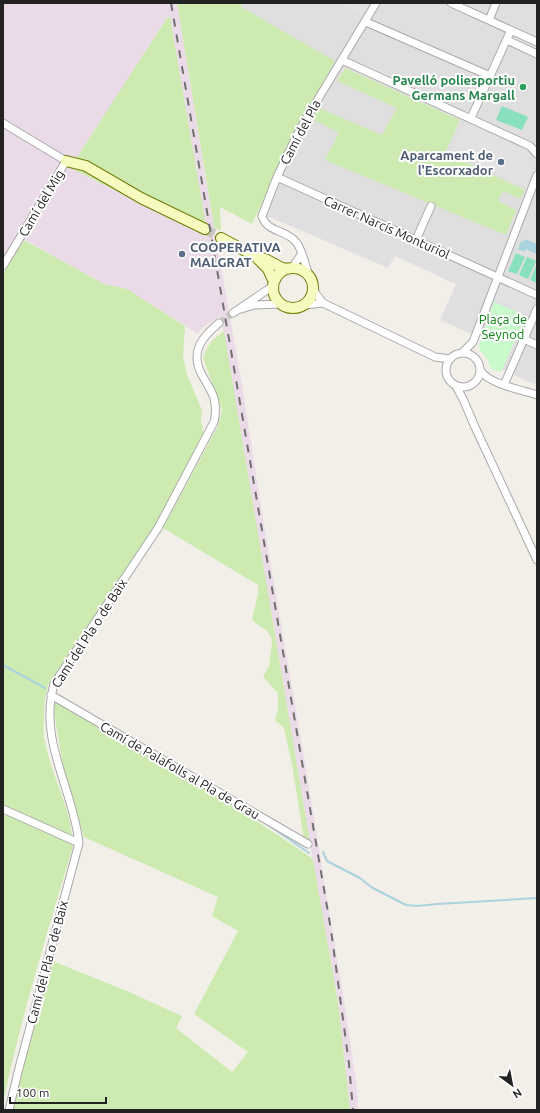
<svg xmlns="http://www.w3.org/2000/svg" width="540" height="1113" viewBox="0 0 540 1113" font-family="Ubuntu,sans-serif">
<style>
.residential{fill:#e0dfdf;fill-rule:evenodd}
.industrial{fill:#ebdbe8;fill-rule:evenodd}
.grass{fill:#cdebb0}
.park{fill:#c8facc}
.pitch{fill:#88e0be}
.parking{fill:#e2e2e2}
.water{fill:#aad3df}
.lines{fill:none;stroke-linecap:round;stroke-linejoin:round}
.stream{stroke:#aad3df;stroke-width:2}
.street-tunnel{stroke:#c8c6c1;stroke-width:7;stroke-dasharray:7 3.5;stroke-linecap:butt}
.secondary-tunnel{stroke:#c8c6c1;stroke-width:10;stroke-dasharray:10 5;stroke-linecap:butt}
.street-casing{stroke:#a9a9a9;stroke-width:9}
.secondary-casing{stroke:#707d05;stroke-width:12}
.street{stroke:#fff;stroke-width:7}
.secondary{stroke:#f7fabf;stroke-width:10}
.rail{stroke:#707070;stroke-width:2;stroke-dasharray:8 8;stroke-linecap:butt}
.leisure-dot{fill:#2e9e5b;stroke:#fff;stroke-width:1.5}
.service-dot{fill:#5c6f8a;stroke:#fff;stroke-width:1.5}
.labels{text-anchor:middle;stroke-width:4;stroke-linejoin:round;paint-order:stroke}
.leisure-label{font-size:13px;font-weight:bold;fill:#27864d;stroke:#fff;text-anchor:end}
.street-label{font-size:13px;fill:#222;stroke:#fff}
.service-label{font-size:13px;font-weight:bold;fill:#4e5e75;stroke:#fff;text-anchor:end}
.park-label{font-size:13px;fill:#0c8416;stroke:#fff}
</style>
<rect width="100%" height="100%" fill="#f2efe9"/>
<!-- residential -->
<path class="residential" d="M 243,3 L 537,3 L 537,385 L 527,381 L 497,367 L 485,340 L 440,320 L 456,284 L 395,256 L 388,268 L 258,212 L 293,137 L 241,7 ZM 345,68 L 460,120 L 445,153 L 525,190 L 503,190 L 498,201 L 516,210 L 326,160 L 339,133 L 382,135 L 397,108 L 337,81 Z"/>
<!-- industrial -->
<path class="industrial" d="M 3,3 L 177,3 L 205,175 L 244,397 L 261,507 L 301,740 L 344,1000 L 357,1088 L 358,1110 L 350,1110 L 338,1002 L 317,885 L 221,316 L 203,327 L 198,334 L 127,289 L 104,284 L 25,240 L 3,274 ZM 170,17 L 197,178 L 208,237 L 71,167 L 167,18 Z"/>
<!-- grass -->
<path class="grass" d="M 177,3 L 243,3 L 241,7 L 335,61 L 293,137 L 252,224 L 220,207 L 221,231 L 214,227 Z
M 170,17 L 208,237 L 70,168 L 167,18 Z
M 345,68 L 460,120 L 445,153 L 525,190 L 520,199 L 503,191 L 498,201 L 516,210 L 506,235 L 325,160 L 339,133 L 312,119 L 319,108 L 382,135 L 397,108 L 337,81 Z
M 24,240 L 104,284 L 127,289 L 185,326 L 183,356 L 187,375 L 202,410 L 201,419 L 204,436 L 156,526 L 111,594 L 49,683 C 45,695 44,703 44,716 C 44,723 43,730 44,737 C 50,774 72,808 73,846 C 48,931 21,1016 3,1103 L 3,274 Z
M 224,331 L 310,842 L 304,840 L 292,764 L 284,728 L 275,720 L 278,709 L 278,693 L 263,677 L 269,666 L 272,642 L 271,637 L 267,631 L 254,622 L 252,619 L 258,594 L 258,585 L 163,528 L 218,426 L 222,410 L 203,358 C 208,344 212,340 224,331 Z
M 55,701 C 142,751 230,801 313,859 L 338,1002 L 350,1110 L 13,1110 L 50,960 L 129,992 L 182,1016 L 176,1028 L 232,1072 L 248,1052 L 194,1014 L 238,931 L 212,916 L 218,897 L 84,837 L 64,772 L 54,712 Z"/>
<!-- park -->
<path class="park" d="M 494,302 L 526,316 L 501,372 L 491,369 L 488,360 L 480,350 L 479,345 Z"/>
<!-- pitch -->
<path class="pitch" d="M 502,106 L 528,117 L 522,130 L 496,120 Z
M 516,253 L 525,257 L 517,274 L 508,271 Z
M 527,257 L 536,261 L 528,279 L 519,275 Z
M 537,264 L 537,283 L 530,280 Z"/>
<!-- parking -->
<path class="parking" d="M 340,3 L 371,3 L 363,17 Z
M 465,121 L 527,152 L 531,172 L 526,187 L 450,152 Z
M 500,283 L 534,299 L 527,313 L 495,299 Z"/>
<!-- water -->
<path class="water" d="M 525,239 L 537,244 L 537,254 L 526,249 L 524,252 L 518,249 L 521,241 L 524,242 Z"/>
<g class="lines">
<!-- stream -->
<path class="stream" d="M 3,665 L 45,688
M 267,824 L 309,853
M 323,852 L 327,861 L 360,878 L 371,887 L 406,905 L 417,906 L 438,904 L 537,898"/>
<!-- street-tunnel -->
<path class="street-tunnel" d="M 219,323 L 233,313"/>
<!-- secondary-tunnel -->
<path class="secondary-tunnel" d="M 205,229 L 221,238"/>
<defs>
<path id="street" d="M 451,3 L 537,42
M 489,20 L 496,3
M 366,22 L 490,76
M 507,40 L 537,54
M 342,60 L 530,146 L 536,153
M 471,118 L 511,30
M 3,123 L 66,161 L 3,266
M 277,177 L 537,295
M 416,240 L 431,206
M 292,268 L 301,255
M 310,277 C 305,267 303,250 296,242 C 287,230 266,232 262,216 L 277,177 L 300,129 L 376,3
M 313,285 L 316,294 L 323,303 L 435,357 L 450,359
M 304,305 L 323,303
M 241,309 L 254,305 L 281,304
M 233,313 L 270,288 L 274,282
M 524,339 L 537,345
M446 370a17 17 0 1 1 34 0a17 17 0 1 1-34 0Z
M 462,353 L 473,342 L 537,175
M 481,371 C 489,384 522,390 537,395
M 504,385 L 537,309
M 456,386 L 463,399 L 475,427 L 537,560
M 51,695 L 308,844
M 3,809 L 79,843
M 9,1110 L 18,1072 L 79,843 C 73,788 38,741 54,684 L 158,528 L 214,422 C 216,414 216,406 214,398 C 211,389 205,381 201,373 C 190,351 203,336 219,323"/>
<path id="secondary" d="M 66,161 L 86,166 L 141,198 L 205,229
M 221,238 L 257,257 L 265,259 L 282,268 L 287,269
M 258,259 L 268,269 L 272,278 L 275,280
M273 288a20 20 0 1 1 40 0a20 20 0 1 1-40 0Z"/>
</defs>
<!-- street casing -->
<use href="#street" class="street-casing"/>
<!-- secondary casing -->
<use href="#secondary" class="secondary-casing"/>
<!-- street -->
<use href="#street" class="street"/>
<!-- secondary -->
<use href="#secondary" class="secondary"/>
<!-- rail -->
<path class="rail" d="M 171,3 L 331,930 L 349,1064 L 353,1110"/>
</g>
<!-- markers -->
<circle class="leisure-dot" cx="523" cy="87" r="4"/>
<g class="service-dot">
<circle cx="501" cy="162" r="4"/>
<circle cx="182" cy="254" r="4"/>
</g>
<g class="labels">
<!-- leisure labels -->
<g class="leisure-label">
<text x="515" y="85">Pavelló poliesportiu<tspan x="515" dy="15">Germans Margall</tspan></text>
</g>
<!-- street labels -->
<g class="street-label">
<text transform="translate(300 132) rotate(-62)" y="5">Camí del Pla</text>
<text transform="translate(41 203) rotate(-59)" y="5">Camí del Mig</text>
<text transform="translate(387 227) rotate(24)" y="5">Carrer Narcís Monturiol</text>
<text transform="translate(89 633) rotate(-57)" y="5">Camí del Pla o de Baix</text>
<text transform="translate(180 770) rotate(30)" y="5">Camí de Palafolls al Pla de Grau</text>
<text transform="translate(47 962) rotate(-75)" y="5">Camí del Pla o de Baix</text>
</g>
<!-- service labels -->
<g class="service-label">
<text x="493" y="160">Aparcament de<tspan x="493" dy="15">l'Escorxador</tspan></text>
<text x="190" y="252" text-anchor="start">COOPERATIVA<tspan x="190" dy="15">MALGRAT</tspan></text>
</g>
<!-- park labels -->
<g class="park-label">
<text x="503" y="324">Plaça de<tspan x="503" dy="15">Seynod</tspan></text>
</g>
</g>
<!-- border -->
<rect width="540" height="1113" fill="none" stroke="#222222" stroke-width="8"/>
<!-- north arrow -->
<g transform="translate(512 1085) rotate(148)" stroke="#ffffff" stroke-width="3" paint-order="stroke">
<path d="M0-3L7 15L0 10L-7 15Z" fill="#222222"/>
<text y="-6" font-size="11" font-weight="bold" text-anchor="middle" fill="#222222">N</text>
</g>
<!-- scale -->
<path d="M10 1097v6h96v-6" fill="none" stroke="#222222" stroke-width="2"/>
<text x="16" y="1097" font-size="12" fill="#222222" stroke="#ffffff" stroke-width="3" paint-order="stroke">100 m</text>
</svg>
